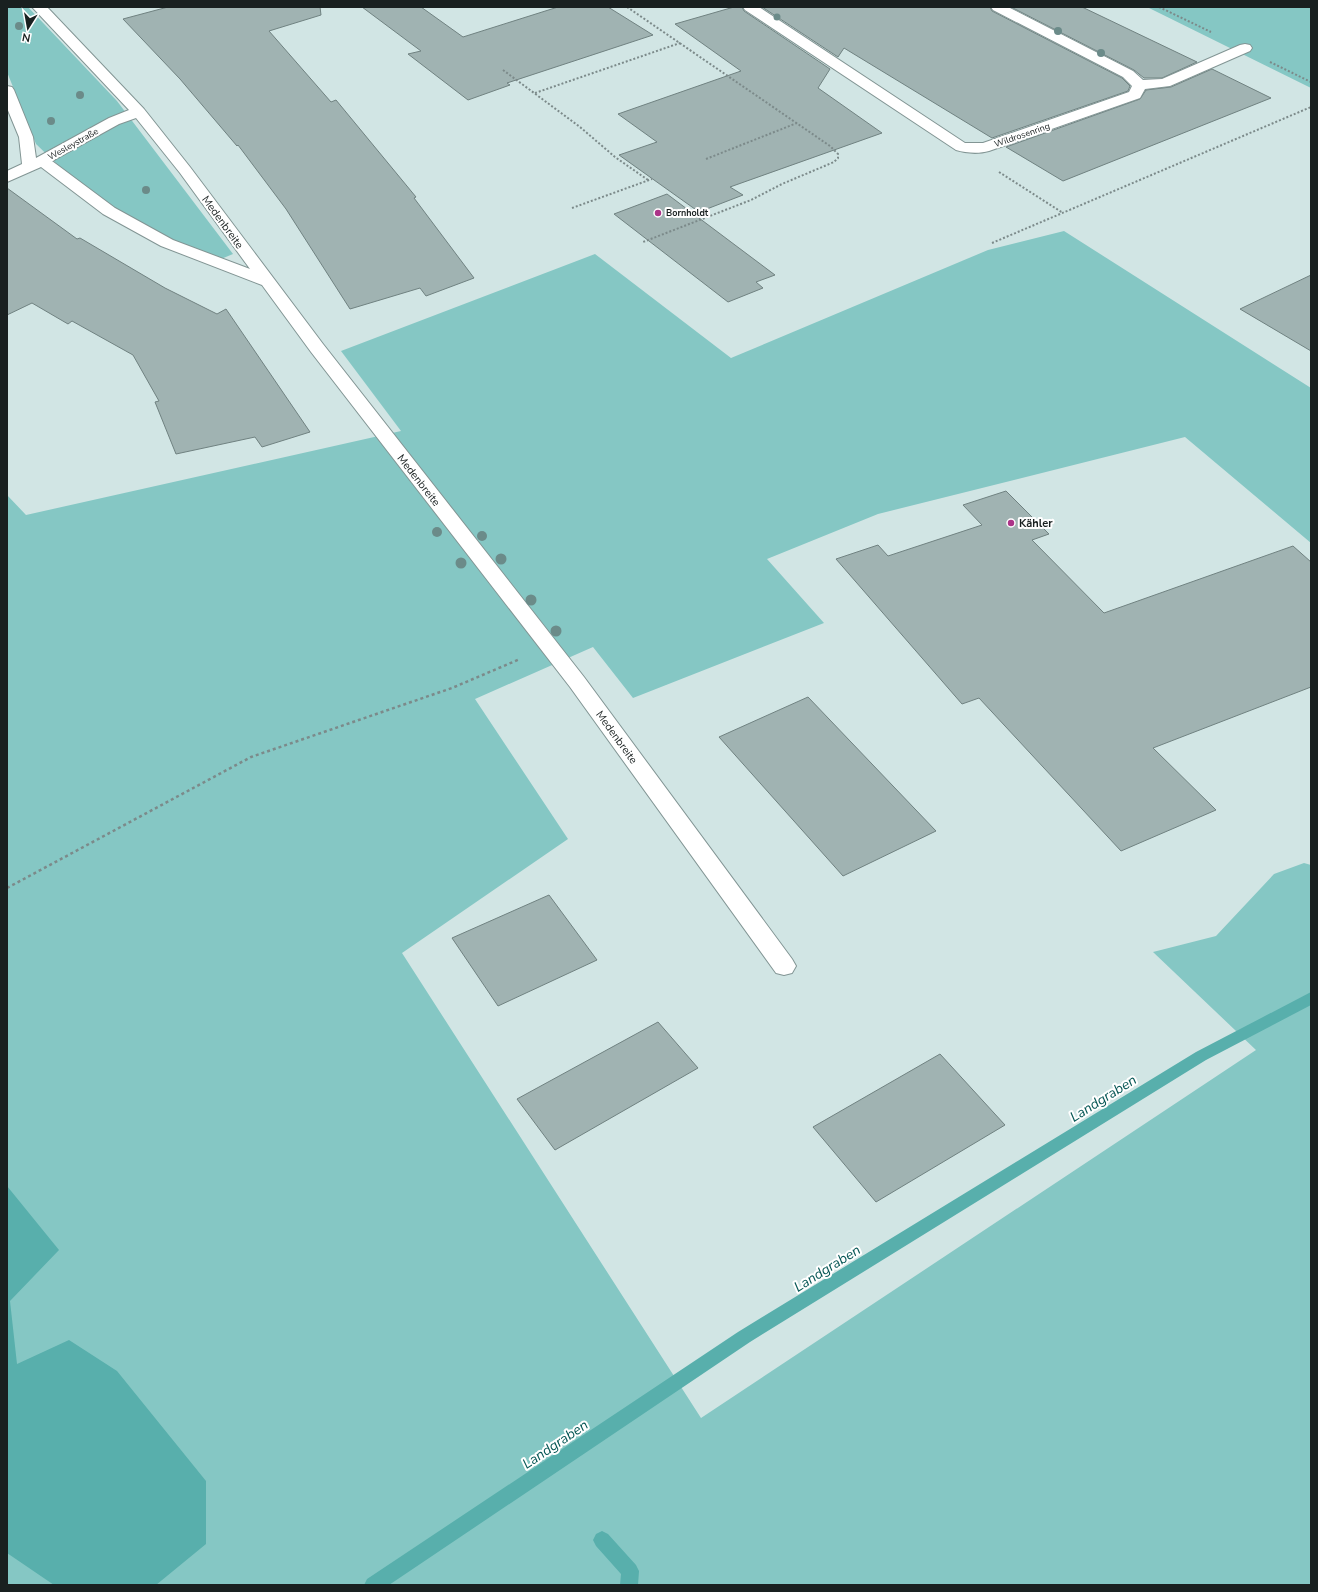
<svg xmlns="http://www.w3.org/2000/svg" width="1318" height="1592" viewBox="0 0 1318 1592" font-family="'Nunito Sans',sans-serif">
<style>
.green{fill:#85c7c4}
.water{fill:#58afac}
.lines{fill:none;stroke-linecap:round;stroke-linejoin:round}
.stream{fill:#58afac;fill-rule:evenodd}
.building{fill:#a0b3b2;stroke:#708281}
.minor-casing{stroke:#829594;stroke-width:2}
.path-far1{stroke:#7c8a8a;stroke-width:2;stroke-dasharray:2 2;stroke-linecap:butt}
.path{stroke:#7c8a8a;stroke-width:2.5;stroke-dasharray:3 3;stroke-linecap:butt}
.minor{fill:#fff;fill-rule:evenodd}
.tree{fill:#6b8b89}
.poi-dot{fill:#ac3388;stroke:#fff;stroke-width:1.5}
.labels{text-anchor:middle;stroke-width:4;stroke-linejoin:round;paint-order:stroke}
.far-street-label{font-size:9px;fill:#192020;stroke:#fff}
.far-poi-label{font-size:9px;font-weight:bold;fill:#192020;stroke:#fff;text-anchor:start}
.street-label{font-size:11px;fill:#192020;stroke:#fff}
.poi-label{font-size:11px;font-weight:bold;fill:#192020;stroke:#fff;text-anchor:start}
.near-water-label{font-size:14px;font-style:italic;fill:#055654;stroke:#fff}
</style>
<rect width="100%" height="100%" fill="#d1e5e4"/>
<!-- green -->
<path class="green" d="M 7,7 L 28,7 L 117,101 L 233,254 L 221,259 L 170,239 L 113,207 L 65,172 L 36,144 L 7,72 Z
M 1147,7 L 1311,7 L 1311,88 Z
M 1064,231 L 1311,388 L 1311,543 L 1185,437 L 878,514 L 767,559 L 824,623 L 633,698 L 593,647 L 475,699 L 568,839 L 402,953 L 701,1418 L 1256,1050 L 1153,952 L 1216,936 L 1274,874 L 1304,863 L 1311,865 L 1311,1585 L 7,1585 L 7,495 L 26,515 L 401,431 L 341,351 L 595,254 L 731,358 L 988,250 Z"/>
<!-- water -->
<path class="water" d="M 7,1186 L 59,1250 L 10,1301 L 17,1364 L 69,1340 L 117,1371 L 206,1481 L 206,1544 L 156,1585 L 54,1585 L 7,1553 Z"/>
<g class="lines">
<!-- stream -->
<path class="stream" d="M 1311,992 L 1311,1005 L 1206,1060 L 750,1342 L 389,1585 L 364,1585 L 367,1579 L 738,1332 L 1196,1052 Z
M 602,1531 L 608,1534 L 636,1565 L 639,1571 L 638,1585 L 620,1585 L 621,1574 L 596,1546 L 593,1540 L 596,1534 Z"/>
</g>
<!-- building -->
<path class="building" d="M 168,7 L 320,7 L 321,15 L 269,31 L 331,102 L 336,100 L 416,197 L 414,198 L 474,278 L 426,296 L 420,288 L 350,309 L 286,209 L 238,145 L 237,146 L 180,79 L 123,19 Z
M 362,7 L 421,7 L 463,37 L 558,7 L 608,7 L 653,35 L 507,83 L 510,85 L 468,100 L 408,54 L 421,51 Z
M 734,7 L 742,7 L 744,11 L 830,69 L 818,88 L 882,133 L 730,187 L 743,195 L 699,212 L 619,155 L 657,142 L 618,114 L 741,71 L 675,24 Z
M 762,7 L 990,7 L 992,11 L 1122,78 L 1130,86 L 1128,91 L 992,138 L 844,48 L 838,57 Z
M 1011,7 L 1082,7 L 1197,62 L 1162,78 L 1144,78 L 1134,70 Z
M 1212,69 L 1271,98 L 1063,181 L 1006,147 L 1140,99 L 1146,90 L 1171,87 Z
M 7,188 L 77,239 L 80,238 L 165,288 L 217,314 L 226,309 L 310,432 L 262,447 L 255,437 L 176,454 L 155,402 L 159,401 L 133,355 L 72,321 L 68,324 L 32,303 L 7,315 Z
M 667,194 L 775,275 L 756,282 L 763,288 L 728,302 L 614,214 Z
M 1311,275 L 1311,351 L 1240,309 Z
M 1006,491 L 1049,534 L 1032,540 L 1104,613 L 1293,546 L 1311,562 L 1311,687 L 1153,748 L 1216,810 L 1121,851 L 979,698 L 962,704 L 836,559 L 878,545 L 888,556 L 982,525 L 963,505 Z
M 808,697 L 936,831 L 843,876 L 719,737 Z
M 549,895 L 597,960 L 498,1006 L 452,938 Z
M 658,1022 L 698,1068 L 555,1150 L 517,1099 Z
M 940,1054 L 1005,1125 L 876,1202 L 813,1127 Z"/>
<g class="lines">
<defs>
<path id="minor" d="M 32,7 L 47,7 L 144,109 L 190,167 L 323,344 L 584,677 L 792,959 L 796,966 L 792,973 L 784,975 L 776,973 L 570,687 L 311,352 L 262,285 L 161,246 L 103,214 L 41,167 L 7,182 L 7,171 L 22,164 L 19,137 L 7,108 L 7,86 L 12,87 L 14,90 L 33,137 L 36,158 L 109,118 L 129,110 ZM 136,118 L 180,173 L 250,269 L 173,240 L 115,208 L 52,161 L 119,124 Z
M 743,7 L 759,7 L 965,143 L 983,143 L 1129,92 L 1132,86 L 1123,77 L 993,10 L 991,7 L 1008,7 L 1133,71 L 1143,80 L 1162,79 L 1240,45 L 1245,44 L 1250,45 L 1252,48 L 1250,51 L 1170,86 L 1145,89 L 1140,98 L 989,151 C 979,154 966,153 956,150 L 745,10 Z"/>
</defs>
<!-- minor casing -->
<use href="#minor" class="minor-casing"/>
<!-- path-far1 -->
<path class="path-far1" d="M 627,7 L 830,146 L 838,154 L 838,158 L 834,162 L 782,184 L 751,200 L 643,242
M 1159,7 L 1211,32
M 1270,62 L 1311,82
M 503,70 L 580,127 L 615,157 L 648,180
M 535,93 L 680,43
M 706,159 L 797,123
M 999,172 L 1063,213
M 572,208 L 652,179
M 992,243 L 1311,107"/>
<!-- path -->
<path class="path" d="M 7,888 L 251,757 L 452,688 L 520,659"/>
<!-- minor -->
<use href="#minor" class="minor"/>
</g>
<!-- trees -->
<g class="tree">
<circle cx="777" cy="17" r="3.5"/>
<circle cx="19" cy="26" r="4"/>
<circle cx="1058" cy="31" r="4"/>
<circle cx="1101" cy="53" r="4"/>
<circle cx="80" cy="95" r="4"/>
<circle cx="51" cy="121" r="4"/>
<circle cx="146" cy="190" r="4"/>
<circle cx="437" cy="532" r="5"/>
<circle cx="482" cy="536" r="5"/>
<circle cx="501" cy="559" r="5.5"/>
<circle cx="461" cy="563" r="5.5"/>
<circle cx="531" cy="600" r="5.5"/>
<circle cx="556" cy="631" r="5.5"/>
</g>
<!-- markers -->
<g class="poi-dot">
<circle cx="658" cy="213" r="4"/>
<circle cx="1011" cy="523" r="4"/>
</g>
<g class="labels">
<!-- far-street labels -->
<g class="far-street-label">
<text transform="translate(1022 135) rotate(-19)" y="3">Wildrosenring</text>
<text transform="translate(73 144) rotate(-29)" y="3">Wesleystraße</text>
</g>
<!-- far-poi labels -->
<g class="far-poi-label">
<text x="666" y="216">Bornholdt</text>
</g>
<!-- street labels -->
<g class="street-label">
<text transform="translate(223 222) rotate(54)" y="4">Medenbreite</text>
<text transform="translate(419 480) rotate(52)" y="4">Medenbreite</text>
<text transform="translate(617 737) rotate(54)" y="4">Medenbreite</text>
</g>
<!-- poi labels -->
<g class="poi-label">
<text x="1019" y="527">Kähler</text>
</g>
<!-- near-water labels -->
<g class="near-water-label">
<text transform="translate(1103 1098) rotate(-32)" y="5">Landgraben</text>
<text transform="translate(827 1268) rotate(-32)" y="5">Landgraben</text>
<text transform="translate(555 1444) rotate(-34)" y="5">Landgraben</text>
</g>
</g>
<!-- border -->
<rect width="1318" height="1592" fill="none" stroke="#192020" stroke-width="16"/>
<!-- north arrow -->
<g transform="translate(28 28) rotate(191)" stroke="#ffffff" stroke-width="3" paint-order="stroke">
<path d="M0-3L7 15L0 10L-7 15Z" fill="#192020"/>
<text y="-6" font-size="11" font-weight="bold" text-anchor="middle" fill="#192020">N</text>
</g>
</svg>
